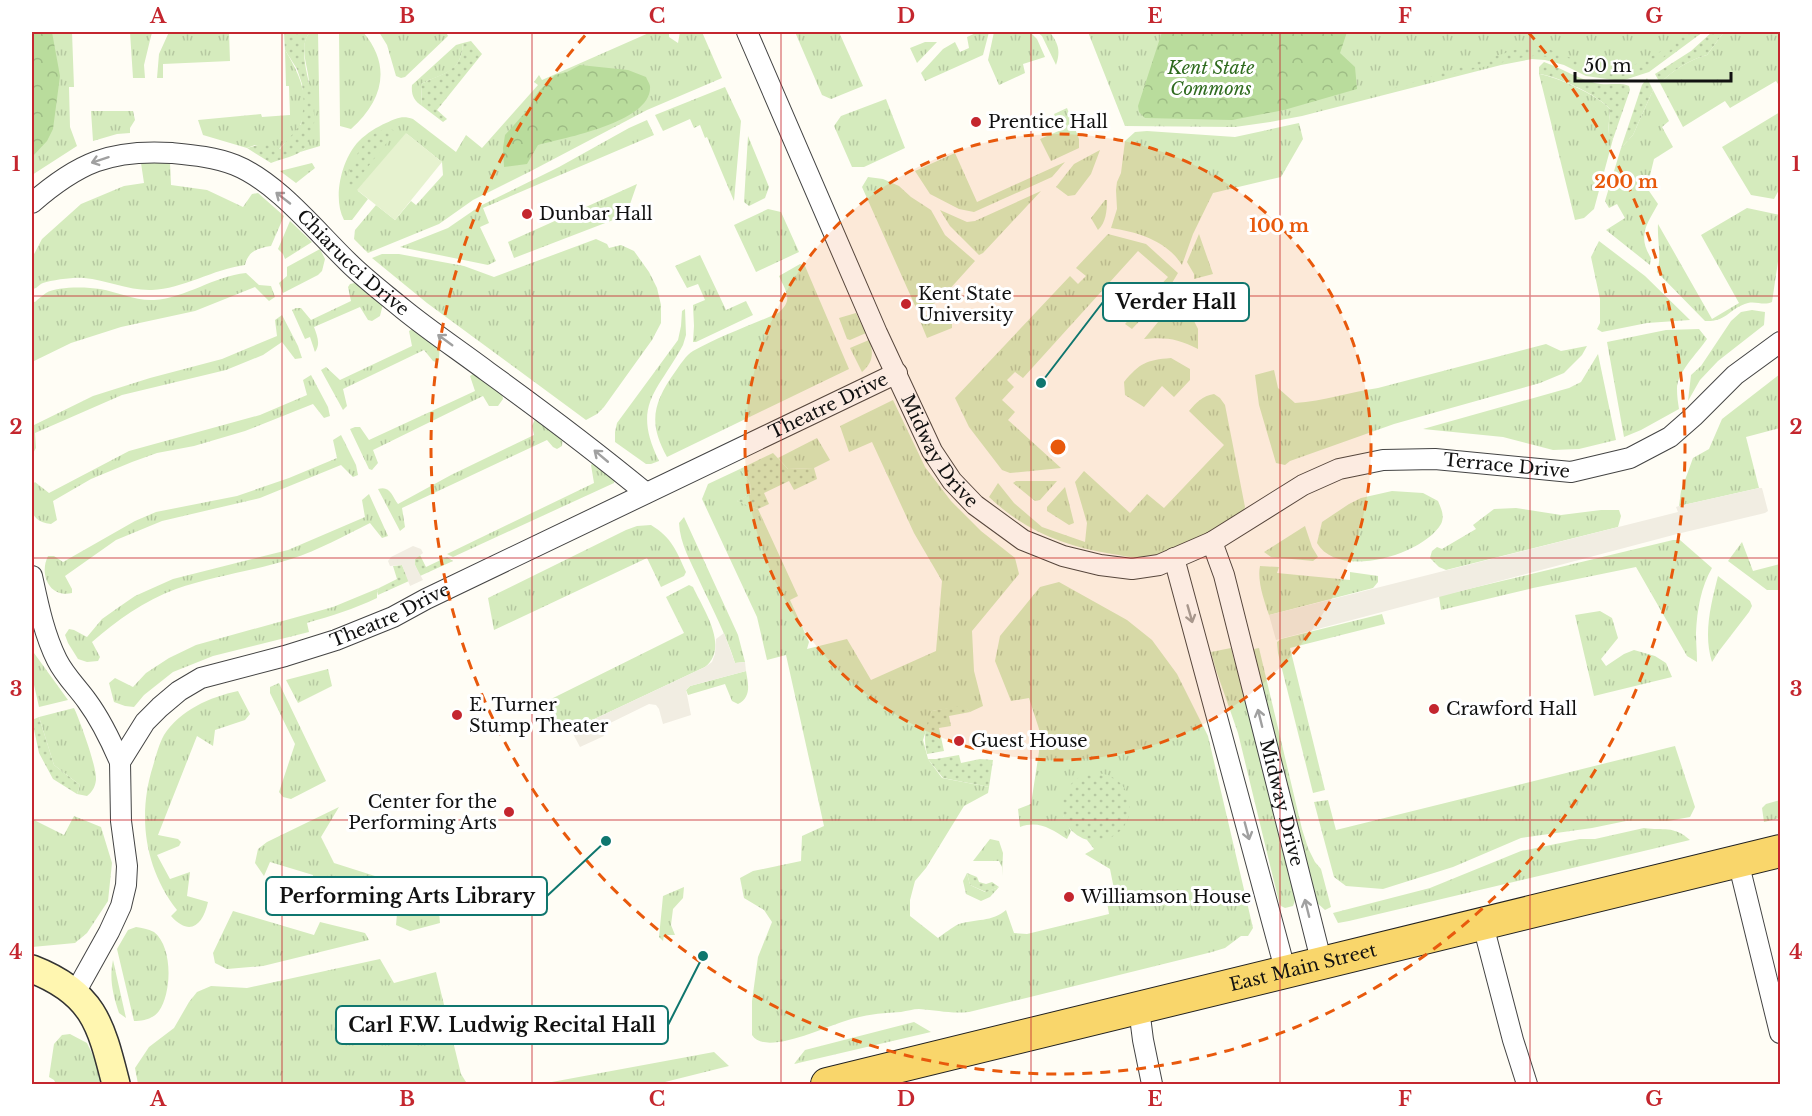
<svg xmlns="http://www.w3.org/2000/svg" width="1812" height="1116" viewBox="0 0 1812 1116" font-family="'Libre Baskerville',serif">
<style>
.grass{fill:url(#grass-tufts)}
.forest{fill:url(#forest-crowns)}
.garden{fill:url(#garden-dots)}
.pitch{fill:#e6f2cf}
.plaza{fill:#f1ede2}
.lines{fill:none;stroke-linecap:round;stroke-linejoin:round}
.street-casing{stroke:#444;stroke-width:22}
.secondary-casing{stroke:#333;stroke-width:30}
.primary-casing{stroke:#222;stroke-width:34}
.street{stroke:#fff;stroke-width:20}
.secondary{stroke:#fff6b0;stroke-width:27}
.primary{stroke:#f9d66b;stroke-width:32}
.oneway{stroke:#a0a0a0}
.grid{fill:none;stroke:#c4262e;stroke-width:1.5;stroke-opacity:0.55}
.ring{fill:none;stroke:#e8590c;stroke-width:3;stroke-dasharray:10 8}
.poi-dot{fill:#c4262e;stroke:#fff;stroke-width:2}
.labels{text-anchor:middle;stroke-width:6;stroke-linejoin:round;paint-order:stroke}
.park-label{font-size:18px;font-style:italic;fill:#2f6b1f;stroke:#fff}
.poi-label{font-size:18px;fill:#111;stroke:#fff;text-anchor:start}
.street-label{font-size:18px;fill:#111;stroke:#fff}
.centre{fill:#e8590c;stroke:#fff;stroke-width:3}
.ring-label{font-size:18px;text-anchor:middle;font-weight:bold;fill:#e8590c;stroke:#fff;stroke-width:6;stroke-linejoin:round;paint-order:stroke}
.leader{fill:none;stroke:#0f766e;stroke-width:2}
.callout-dot{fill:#0f766e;stroke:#fff;stroke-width:2}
.callout{fill:#fff;stroke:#0f766e;stroke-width:2}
.callout-label{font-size:20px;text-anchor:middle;font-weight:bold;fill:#111}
.neatline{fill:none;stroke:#c4262e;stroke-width:2}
.grid-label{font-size:20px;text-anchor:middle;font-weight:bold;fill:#c4262e}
</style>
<defs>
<pattern id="grass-tufts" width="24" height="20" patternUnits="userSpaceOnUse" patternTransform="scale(1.5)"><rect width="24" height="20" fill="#d5ebbd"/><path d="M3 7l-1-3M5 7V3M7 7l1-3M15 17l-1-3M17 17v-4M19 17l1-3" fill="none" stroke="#b6c8a1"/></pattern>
<pattern id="forest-crowns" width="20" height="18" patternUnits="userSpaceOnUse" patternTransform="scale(1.5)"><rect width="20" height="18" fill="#b9dc9c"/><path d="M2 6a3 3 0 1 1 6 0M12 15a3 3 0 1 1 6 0" fill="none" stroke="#9ebc85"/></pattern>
<pattern id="garden-dots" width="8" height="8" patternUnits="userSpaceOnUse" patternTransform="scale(1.5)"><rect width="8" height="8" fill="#d5ebbd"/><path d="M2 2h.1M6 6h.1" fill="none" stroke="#b6c8a1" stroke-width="1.8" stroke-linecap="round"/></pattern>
</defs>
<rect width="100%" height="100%" fill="#fffdf5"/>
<!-- grass -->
<path class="grass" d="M 32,32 L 72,32 L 74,87 L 69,87 L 70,127 L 77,146 L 32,175 Z
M 130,32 L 152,32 L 144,65 L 145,78 L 133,78 Z
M 169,32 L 229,32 L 230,61 L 163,64 L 163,78 L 157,78 L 159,54 Z
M 310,32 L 318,32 L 320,146 L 300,152 L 305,148 C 307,127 309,107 309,86 C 310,69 297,47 310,32 Z
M 339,32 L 363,32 C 392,66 383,101 351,129 L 340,126 Z
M 379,32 L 446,32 L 448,36 L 405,77 L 401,78 L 396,76 L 387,45 Z
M 651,32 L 669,32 L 669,37 L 678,43 L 680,32 L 702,32 L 722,78 L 647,110 L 531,171 L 473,200 L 439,224 L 368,253 L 354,239 L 355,230 L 376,205 L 395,220 L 411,201 L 416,205 L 443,175 L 442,162 L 407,134 L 358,191 L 368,199 L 352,220 L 344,220 C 332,198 342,158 359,141 C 367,133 377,127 386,123 C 396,118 403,115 413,119 L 456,152 L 466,135 L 482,148 L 538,85 L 534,82 L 539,75 L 542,80 Z
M 795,32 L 839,32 L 863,86 L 831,99 L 822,95 Z
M 978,32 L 989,32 L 983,55 L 925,81 L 921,73 L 943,49 L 955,42 L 960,52 L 969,48 L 967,37 Z
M 994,32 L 1030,32 L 1037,39 L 1045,57 L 1023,64 L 1025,73 L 999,85 L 988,60 Z
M 1037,32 L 1050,32 C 1058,44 1061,50 1056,65 L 1042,36 Z
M 1088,32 L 1703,32 L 1649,72 L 1621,81 L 1586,76 L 1564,65 L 1545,60 L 1532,59 L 1501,65 L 1302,116 L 1270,122 L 1235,127 L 1125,126 Z
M 1724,32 L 1780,32 L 1780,87 L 1776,81 L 1730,108 L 1725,101 L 1683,127 L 1660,83 C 1674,70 1688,60 1707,55 Z
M 925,42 L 937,42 L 917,63 L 910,48 Z
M 463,43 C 461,74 444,72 421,84 L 422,106 C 414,101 411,95 412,85 L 456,45 Z
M 285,50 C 298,71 311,98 301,123 C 298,133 287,141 279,149 L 255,145 L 247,148 L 203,135 L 198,120 L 261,114 L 262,117 L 290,115 L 289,86 L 286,86 Z
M 1539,74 C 1558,77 1597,95 1610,109 L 1608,133 L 1613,139 L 1594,209 L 1584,218 L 1575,220 Z
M 725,87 L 741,121 L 734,201 L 707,137 L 705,138 L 700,125 L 694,128 L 690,119 L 663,131 L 655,115 Z
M 1653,90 L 1669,121 L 1662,127 L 1673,147 L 1654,159 L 1647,188 L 1658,204 C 1647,224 1637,236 1651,258 L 1650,265 L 1606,230 L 1625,218 L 1617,204 L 1609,208 L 1605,201 L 1621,148 L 1633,135 Z
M 886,99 L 905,148 L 864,167 L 852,167 L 834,126 L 841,116 Z
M 1067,108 L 1079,139 L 1079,148 L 1051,161 L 1040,139 L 1061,130 L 1054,114 Z
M 91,111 L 133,111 L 135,120 L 130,128 L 130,133 L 117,134 L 93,141 Z
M 1780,112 L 1780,188 L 1774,199 L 1751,195 L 1722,147 Z
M 647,120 L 654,135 L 483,208 L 489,223 L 480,227 L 496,261 L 488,265 L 400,247 L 448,228 L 480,206 L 559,167 L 629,128 Z
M 1299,123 L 1303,139 L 1281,177 L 1213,193 L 1193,234 L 1182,265 C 1167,241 1138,232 1111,228 L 1117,209 L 1116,190 L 1117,182 L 1121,173 L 1125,141 L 1135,132 L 1147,131 L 1235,137 Z
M 748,136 L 769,187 L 765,198 L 749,206 L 744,202 Z
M 1100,150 L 1091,174 L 1075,195 L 1068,196 L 1056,187 L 1074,164 Z
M 955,153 L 977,202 L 1065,162 L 1052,177 L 974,212 L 959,209 L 930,194 L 915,171 Z
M 170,162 L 171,185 L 207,190 L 243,207 L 252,194 L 258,193 L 284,216 L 271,246 C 258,248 248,251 245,265 C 214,269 182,289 152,290 C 130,291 107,280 84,278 C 75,277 52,280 43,283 C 38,285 37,289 32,289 L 32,258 L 42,239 L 81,204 L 124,186 L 144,183 L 141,163 Z
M 312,163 L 315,168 L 296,183 L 280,171 Z
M 868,177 L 883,179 L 899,186 L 911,197 L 931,210 L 945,235 L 975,261 L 938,302 L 917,310 L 862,187 Z
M 637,184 L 629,207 L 613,220 L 514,258 L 508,242 Z
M 1041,191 L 983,253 L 979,255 L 950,226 L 940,210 L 967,222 L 975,221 Z
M 1105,200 L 1107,200 C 1107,210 1106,223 1098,230 L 1091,218 Z
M 1747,208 L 1780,215 L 1780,248 L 1772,302 C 1764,306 1756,301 1748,303 C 1729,308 1728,322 1705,321 L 1657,272 C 1662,257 1657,240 1658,224 L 1712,319 L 1739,303 L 1701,235 Z
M 768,209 L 781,212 L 799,252 L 756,272 L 734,225 Z
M 290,221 L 312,242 L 285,259 L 283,254 L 278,249 Z
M 1108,234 L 1146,244 L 1178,273 L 1166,293 L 1132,329 L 1125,324 L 1168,277 L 1138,251 L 1023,378 L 1015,372 L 1007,380 L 1014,387 L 1002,400 L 1015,412 L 1008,420 L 1061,468 L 1010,473 L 1002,470 L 969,427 L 955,398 L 1070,276 L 1078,284 L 1086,276 L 1076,268 Z
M 1199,234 L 1213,274 L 1194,279 L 1194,274 L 1187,262 Z
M 596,239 L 607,244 L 609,248 L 621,245 L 634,251 L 649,272 L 657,288 L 661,305 L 661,323 L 652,340 L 604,407 L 597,414 L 586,420 L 427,303 L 372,258 L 382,254 L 399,254 L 464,266 L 494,277 Z
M 1599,241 L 1645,276 L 1690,320 L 1647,323 L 1602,332 L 1597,329 L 1600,323 L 1600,299 L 1591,257 Z
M 320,249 L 325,259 L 322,271 L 318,275 L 283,293 L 279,283 L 287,276 L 287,267 Z
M 700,255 L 726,310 L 746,301 L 753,315 L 696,342 L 693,342 L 694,326 L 693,305 L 705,300 L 698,284 L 687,288 L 675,266 Z
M 800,264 L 805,266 L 849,369 L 667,457 C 648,423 653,403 675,372 C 680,365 686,355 693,351 C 718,337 751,325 778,313 C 794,300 786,292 779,276 Z
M 246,273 L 259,285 L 271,286 L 275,297 L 269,301 L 255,287 L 195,311 L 121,327 L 71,343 L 32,362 L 32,301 L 35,302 C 38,299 42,296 46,293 C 57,286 87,287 100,289 C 118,292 135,301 154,300 C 186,298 214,276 246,273 Z
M 359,282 L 383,304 L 380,316 L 372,321 L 368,320 L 360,307 L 314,327 C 317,336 321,344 315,352 L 310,337 L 305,339 L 292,310 L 296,308 L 301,308 L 311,320 L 351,301 L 348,287 L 350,284 Z
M 1185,303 L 1198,329 L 1198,349 C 1178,339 1167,337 1144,339 L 1172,305 Z
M 941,308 L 952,324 L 952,328 L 927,338 L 920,321 L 921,318 Z
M 685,309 L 686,335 L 683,345 C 658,392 631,404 659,461 L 651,464 L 646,464 L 615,442 L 615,432 L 617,423 L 678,340 L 681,326 L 682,311 Z
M 1752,310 L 1765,312 L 1764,325 L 1718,361 L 1700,380 L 1688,401 L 1691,375 L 1701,366 L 1731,321 L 1741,312 Z
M 856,313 L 866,333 L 850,340 L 847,339 L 839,318 Z
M 282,315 L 298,346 L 302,358 L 295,359 L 282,342 L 263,355 L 226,370 L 122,395 L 35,433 L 36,448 L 32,455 L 32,426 L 93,396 L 150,378 L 222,359 L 277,336 L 275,320 Z
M 417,326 L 440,341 L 439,359 L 436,362 L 433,361 L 424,350 L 343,389 L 347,406 L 343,410 L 321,370 L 326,367 L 340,380 L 412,346 L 409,331 Z
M 1699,329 L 1707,339 C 1697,354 1677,372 1677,389 C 1677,396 1678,403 1679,409 L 1641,430 L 1624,437 L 1607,342 L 1666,330 Z
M 869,340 C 874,353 873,363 862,372 L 850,348 Z
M 1546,344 L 1561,351 L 1587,346 L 1582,355 L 1564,373 L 1540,383 L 1394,424 L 1290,461 L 1285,465 L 1276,463 L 1259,405 L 1255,375 L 1274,370 L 1278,388 L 1295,403 C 1324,401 1350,392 1378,388 Z
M 1598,354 L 1616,440 L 1579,449 L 1553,450 L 1503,437 L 1423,429 L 1569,388 L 1581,382 Z
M 1171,358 L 1190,369 L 1190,380 L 1174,397 L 1162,386 L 1144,407 L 1125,395 L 1124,382 C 1140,363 1146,360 1171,358 Z
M 473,374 L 484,374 L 502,393 L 503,399 L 498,406 L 489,406 L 483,396 L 373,450 L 378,463 L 372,470 L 369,469 L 350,429 L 355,427 L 360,427 L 369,440 L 475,391 L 470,376 Z
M 1780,374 L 1780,428 L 1746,437 L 1759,488 L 1679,506 L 1681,491 L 1693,458 L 1709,449 L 1722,419 Z
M 311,375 L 328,407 L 330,416 L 324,418 L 313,404 L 245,431 L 194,446 L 157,453 L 132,462 L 91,479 L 53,501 L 57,520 L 51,524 C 26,521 32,504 32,485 L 35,482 L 49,493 L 129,451 L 260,415 L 307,395 L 303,380 Z
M 1214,394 L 1220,398 L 1225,405 L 1245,507 L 1239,522 C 1212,534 1168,556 1140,558 C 1131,558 1121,555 1112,554 C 1064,546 1025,531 989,497 L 998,483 L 1014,503 L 1042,527 L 1085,542 L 1087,523 L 1075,482 L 1084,471 L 1130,513 L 1147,494 L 1164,508 L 1224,445 L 1189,411 C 1197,402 1202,396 1214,394 Z
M 893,400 L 925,467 L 951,501 L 981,531 L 1015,558 L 1019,574 L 972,631 L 974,671 L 983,706 L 970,712 L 964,706 L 932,711 L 923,740 L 928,759 L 942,778 L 989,787 L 988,793 L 964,806 L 926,868 L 915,881 L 910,900 L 910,916 L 938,938 C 944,934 952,927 959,924 C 974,919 993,922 1006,910 L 1014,933 L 1027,934 L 1109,914 L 1107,902 L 1116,899 L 1110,869 L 1085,854 L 1094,849 L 1087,840 L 1105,840 L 1063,815 L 1071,831 L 1067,839 C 1051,829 1039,820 1020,827 L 1018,809 L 1031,804 L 1039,752 L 1039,729 L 1029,698 L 1011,701 L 995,661 L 1000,636 L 1040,587 L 1059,582 L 1127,620 L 1152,640 L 1177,674 L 1208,736 L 1253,928 L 1248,936 L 1241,936 L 1225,948 L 1212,952 L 969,1012 C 950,1014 937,1010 919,1009 C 913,1009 907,1011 901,1012 C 881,1013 861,1015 842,1022 C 823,1028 764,1056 752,1035 L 752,1001 L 758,957 L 772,922 L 764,910 L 744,898 L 740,878 L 753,871 L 801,861 L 802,836 L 824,826 L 786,655 L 767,660 L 757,617 L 702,499 L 708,484 L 740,469 L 750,483 L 751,494 L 737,501 L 758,509 L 798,596 L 790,600 L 809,642 L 807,649 L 847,639 L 871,680 L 936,651 L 942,581 L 914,533 L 872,442 L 849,452 L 840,426 Z
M 536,417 L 563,434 L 562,446 L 557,449 L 553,447 L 547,440 L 402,508 L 405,527 L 400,531 L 378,489 C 390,485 392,496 398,504 L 451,475 L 534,435 L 532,426 Z
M 341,435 L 356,465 L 358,475 L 353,477 L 341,465 L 260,498 L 162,521 L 116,540 L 65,576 L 72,589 L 72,593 C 49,598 39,574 48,556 L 54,556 L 63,562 L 135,521 L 156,512 L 237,496 L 289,478 L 337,458 L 333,440 Z
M 817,438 L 830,460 L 814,468 L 788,469 L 778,458 Z
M 594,462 L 614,477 L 614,483 L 453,557 L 447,554 L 594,483 L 591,465 Z
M 1016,481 L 1057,481 L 1040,500 L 1035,501 L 1013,483 Z
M 1065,487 L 1074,523 L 1069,525 L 1047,511 L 1047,507 Z
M 1392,491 L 1423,493 L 1438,501 C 1441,508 1445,516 1441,524 C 1423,555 1338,580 1317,543 L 1322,522 L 1349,504 L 1361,498 Z
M 369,494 L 388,536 L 382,538 L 370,523 C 344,536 319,550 291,559 C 254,571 212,576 176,589 C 144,601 117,620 92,642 L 100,657 L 98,661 L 87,662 L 78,659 L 68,643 L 65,635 L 69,629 L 74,630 L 87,637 L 102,619 L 119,607 L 135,596 L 173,579 L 288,550 L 365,517 L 362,500 Z
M 1516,508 L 1561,515 L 1601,510 L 1619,510 L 1621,516 L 1618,527 L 1446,570 L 1439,567 L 1430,558 L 1432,551 L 1437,547 L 1442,549 L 1476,529 L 1473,525 L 1494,509 Z
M 684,517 L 738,635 L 745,662 L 735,663 C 726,634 712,608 699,580 C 691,562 680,544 679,523 Z
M 651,525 C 672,538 676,550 686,572 L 684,576 L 661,587 L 647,558 L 494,630 L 488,598 L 626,530 L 637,526 Z
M 1305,526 L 1312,547 L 1318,557 L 1313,561 L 1271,557 L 1264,552 Z
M 1673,540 L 1680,540 L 1712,568 C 1701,587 1697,610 1696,633 C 1696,643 1697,652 1697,662 L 1687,656 L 1636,567 L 1533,588 L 1441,610 L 1439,596 Z
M 1742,542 L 1753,571 L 1780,564 L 1780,590 L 1767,590 L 1728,561 Z
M 1260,566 L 1279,567 L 1277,573 L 1350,580 L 1350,572 L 1378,576 L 1378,582 L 1373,588 L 1269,615 C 1264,600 1257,581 1260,566 Z
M 1718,576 L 1750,601 L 1752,606 L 1749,612 L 1719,651 L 1712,662 C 1703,634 1711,604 1718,576 Z
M 689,585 L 693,587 C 703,609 730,647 705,667 L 571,730 L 566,721 L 556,724 L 545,702 L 684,633 L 666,597 Z
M 379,588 L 377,591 L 377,598 C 354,609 331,616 307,623 L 309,632 L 213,656 L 173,672 L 144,695 L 134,707 L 125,706 L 114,702 L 109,683 L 115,678 L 133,687 L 146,673 L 169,658 L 196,645 L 333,607 Z
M 1600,611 L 1612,618 L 1618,638 L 1601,659 L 1606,666 L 1624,654 L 1634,650 L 1655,656 L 1666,663 L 1672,677 L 1594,696 L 1575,615 Z
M 1382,614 L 1385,624 L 1290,648 L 1325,790 L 1313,793 L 1278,653 L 1277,642 L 1281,639 Z
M 1231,648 L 1234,660 L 1238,667 L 1296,898 L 1293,906 L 1285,908 L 1281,906 L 1279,902 L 1238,733 L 1216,670 L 1211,652 Z
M 1259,648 L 1302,829 L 1308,848 L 1315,862 L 1321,869 L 1331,907 L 1325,910 L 1315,901 L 1249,650 Z
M 34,653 L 68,700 L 39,707 L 32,676 L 32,655 Z
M 328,669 L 332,686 L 298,703 L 286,680 Z
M 746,671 C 748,683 752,697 738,704 L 732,701 L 725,684 L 688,695 L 686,690 L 690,686 Z
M 279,683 L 326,781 L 291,799 L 283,797 L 279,792 L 295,744 L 270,693 L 270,687 Z
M 238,691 L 250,714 L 245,720 L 215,730 L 213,746 L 197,736 L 158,835 L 178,839 L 181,842 L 179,846 L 157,855 L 170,879 L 190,872 L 187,896 L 208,902 C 203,925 190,937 171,916 L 177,910 C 145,868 137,817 153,766 C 156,756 159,744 164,735 C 180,710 210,697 238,691 Z
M 74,708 C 80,721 97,767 96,780 C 95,787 93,791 87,796 L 77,794 L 80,785 L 54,765 L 39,717 Z
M 1675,746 L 1695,807 L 1690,817 L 1668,821 L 1626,821 L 1592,828 L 1521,838 L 1453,867 L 1383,889 L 1346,886 L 1334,877 L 1314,802 L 1328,800 L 1336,830 Z
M 1780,800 L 1780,818 L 1764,822 L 1762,808 L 1766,804 Z
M 339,807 L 321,837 L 334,863 L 397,883 L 399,890 L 413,895 L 420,891 L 430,894 L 439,912 L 440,923 L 410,931 L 396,925 L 398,903 L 379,898 L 372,916 L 310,892 L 313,875 L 270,862 L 264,876 L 255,863 L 258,849 L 267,842 Z
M 74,816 L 101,827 L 112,863 L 108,901 L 87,933 L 75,943 L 32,947 L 32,819 L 64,835 Z
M 1644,828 C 1664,831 1673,825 1690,840 L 1349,921 L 1338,923 L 1333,913 L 1430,888 L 1521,851 L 1580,839 L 1595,839 Z
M 990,839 L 999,841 L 1003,853 L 1002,876 L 1002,867 L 999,861 L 973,861 Z
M 967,873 L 970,885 L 985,892 L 999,887 L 990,897 L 981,901 L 966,894 L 963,881 Z
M 684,887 L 683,898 L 673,909 L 671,925 L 675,935 L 664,935 L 663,941 L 659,937 L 663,896 Z
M 233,911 L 314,935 L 320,922 L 365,933 L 369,940 L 263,966 L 227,969 L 215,963 L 213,953 Z
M 136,927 C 142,928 148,929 154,932 C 173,947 172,992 159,1011 C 153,1019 143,1021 134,1021 L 117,949 L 128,930 Z
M 380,959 L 394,983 L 436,972 L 461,1074 L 466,1082 L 473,1084 L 138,1084 L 135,1068 L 149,1047 L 174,1028 L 189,1002 L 197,992 L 211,986 L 247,988 Z
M 113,960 L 126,1018 L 119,1013 C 113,995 109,979 113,960 Z
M 914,1022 L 931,1032 L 794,1064 L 805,1050 Z
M 70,1034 L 87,1043 L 99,1068 L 102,1084 L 56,1084 L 54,1080 L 49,1077 L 54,1044 L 62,1035 Z
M 714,1052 L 729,1066 L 657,1084 L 541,1084 Z"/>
<!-- forest -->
<path class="forest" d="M 32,32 L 52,32 L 60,76 L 53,129 L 47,141 L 32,157 Z
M 1162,32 L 1347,32 L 1340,53 L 1355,67 L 1357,89 L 1284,110 L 1232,120 L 1145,118 L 1139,112 L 1138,106 Z
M 580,65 L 628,70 L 646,77 C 647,80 649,82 650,86 C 653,122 564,138 538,145 L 527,164 L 504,167 L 503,148 L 505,135 L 530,107 L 533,99 L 539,91 L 555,75 L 567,72 Z"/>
<!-- garden -->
<path class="garden" d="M 284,32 L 310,32 C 289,57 332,114 305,148 C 298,156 281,159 271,163 L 247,148 C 259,144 269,142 280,149 L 301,124 L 304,104 L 302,84 L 297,69 L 285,50 Z
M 1687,32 L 1697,32 C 1676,48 1642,79 1613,77 C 1601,77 1589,70 1578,66 C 1557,59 1547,54 1524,57 L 1392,89 L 1518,49 L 1543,47 L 1596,68 L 1616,70 L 1636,64 L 1658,53 Z
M 1712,32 L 1724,32 L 1707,55 C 1688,60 1674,70 1660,83 L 1655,74 L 1691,51 Z
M 471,41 L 482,54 L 437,110 L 447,119 L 443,122 L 422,106 L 421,84 C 444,72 461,73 463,43 Z
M 1544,62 C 1561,68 1577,78 1595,83 C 1606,86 1621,82 1629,86 L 1630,90 L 1613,139 L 1608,134 L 1610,109 C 1598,95 1557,76 1539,74 L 1539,67 Z
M 1647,78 L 1653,90 L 1633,135 L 1621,148 L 1642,85 Z
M 387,128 L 396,131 L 352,187 L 346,181 C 350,166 359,148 370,137 C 374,133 382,130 387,128 Z
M 773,453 L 788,469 L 814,468 L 817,479 L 794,490 L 789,481 L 764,493 L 769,504 L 758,509 L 736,501 L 751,494 L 750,483 L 740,469 Z
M 420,555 L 426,567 L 447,557 L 453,561 L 420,576 L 415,565 L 415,559 Z
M 402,565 L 409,581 L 378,595 L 377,591 L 379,588 L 397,579 L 393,566 Z
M 964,705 L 970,712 L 949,716 L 951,726 L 939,728 L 944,751 L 927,754 C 923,737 925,727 932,711 Z
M 39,717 L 54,765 L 80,785 L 77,794 L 53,779 L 39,753 L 32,720 Z
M 959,755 L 961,763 L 980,759 L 993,760 L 989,787 L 943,778 L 928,759 L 936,759 Z
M1062 807a34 34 0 1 1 68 0a34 34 0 1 1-68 0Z
M 967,873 L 977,877 L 979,882 L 986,884 L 992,882 L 999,887 L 986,892 L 970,885 Z"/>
<!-- pitch -->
<path class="pitch" d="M 406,133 L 442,162 L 395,220 L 357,190 Z"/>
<!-- plaza -->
<path class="plaza" d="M 1759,488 L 1762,488 L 1768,511 L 1765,513 L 1677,534 L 1276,640 L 1269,615 L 1678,512 L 1676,507 L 1679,506 Z
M 413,546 L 421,549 L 423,553 L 415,559 L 415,565 L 423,580 L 410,586 L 402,565 L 390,566 L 388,561 L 391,557 Z
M 724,633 L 735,663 L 745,662 L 746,671 L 690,686 L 686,690 L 691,715 L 663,724 L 659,709 L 656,705 L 649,704 L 600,728 L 604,736 L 580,747 L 571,730 L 705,667 L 712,662 L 715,654 L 716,639 Z"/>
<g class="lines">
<defs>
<g id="street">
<path id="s1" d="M 747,32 L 877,333 L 932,451 L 952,481 L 975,505 L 1023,540 L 1063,556 L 1100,565 L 1132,569 L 1159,565 L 1212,542 L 1303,485 L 1339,469 L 1383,460 L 1435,459 L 1571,472 L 1630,458 L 1670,437 L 1694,416 L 1735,375 L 1780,342"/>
<path id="s2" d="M 32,203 C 78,163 110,149 172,153 C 193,155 215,157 235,165 C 277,182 316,231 348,262 C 365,279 385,294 403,309 C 430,331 460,351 488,372 C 542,411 595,451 646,493"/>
<path id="s3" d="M 1212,542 L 1224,575 L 1322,964"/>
<path d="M 1174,558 L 1286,973"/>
<path d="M 32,576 C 38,604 44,634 57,660 C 65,676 77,687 87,701 C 101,720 111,741 120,762"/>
<path d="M 1738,861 L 1780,1033"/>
<path d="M 1483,925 L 1513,1040 L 1527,1084"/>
<path id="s4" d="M 75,993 L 109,932 L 121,906 L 126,885 L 127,866 L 121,821 L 120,762 L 145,722 L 160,707 L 179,691 L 201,678 L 285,656 L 336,640 L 393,617 L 426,599 L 897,373"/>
<path d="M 1139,1009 L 1143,1040 L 1152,1084"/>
</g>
<path id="secondary" d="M 32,969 C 94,993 101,1025 116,1084"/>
<g id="primary">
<path id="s5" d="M 827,1084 L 1780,851"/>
</g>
</defs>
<!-- street casing -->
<use href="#street" class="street-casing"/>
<!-- secondary casing -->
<use href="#secondary" class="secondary-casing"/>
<!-- primary casing -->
<use href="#primary" class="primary-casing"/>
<!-- street -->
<use href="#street" class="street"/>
<!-- secondary -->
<use href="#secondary" class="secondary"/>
<!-- primary -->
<use href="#primary" class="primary"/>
</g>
<!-- one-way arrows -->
<defs><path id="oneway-shaft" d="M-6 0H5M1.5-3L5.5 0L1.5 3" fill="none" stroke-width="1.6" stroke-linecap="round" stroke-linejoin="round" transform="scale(1.5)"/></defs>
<g class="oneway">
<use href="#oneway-shaft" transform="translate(100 160) rotate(162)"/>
<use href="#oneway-shaft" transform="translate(283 198) rotate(-142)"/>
<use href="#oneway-shaft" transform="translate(445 340) rotate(-144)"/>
<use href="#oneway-shaft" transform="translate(601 456) rotate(-140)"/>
<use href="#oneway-shaft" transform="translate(1190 614) rotate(74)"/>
<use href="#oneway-shaft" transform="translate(1260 718) rotate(-104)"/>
<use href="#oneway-shaft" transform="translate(1247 831) rotate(75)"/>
<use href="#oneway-shaft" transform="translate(1307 908) rotate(-104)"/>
</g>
<!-- grid -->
<path class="grid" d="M 282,32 L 282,1084M 532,32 L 532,1084M 781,32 L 781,1084M 1031,32 L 1031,1084M 1280,32 L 1280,1084M 1530,32 L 1530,1084M 32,296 L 1780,296M 32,558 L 1780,558M 32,820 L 1780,820"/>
<!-- distance rings -->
<circle cx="1058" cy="447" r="313" fill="#e8590c" fill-opacity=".12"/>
<g class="ring">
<circle cx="1058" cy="447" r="313"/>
<path d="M1528 32A627 627 0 1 1 588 32"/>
</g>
<!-- markers -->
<g class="poi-dot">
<circle cx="976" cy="122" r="6"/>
<circle cx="527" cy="214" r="6"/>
<circle cx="906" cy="304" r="6"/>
<circle cx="1434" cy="709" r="6"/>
<circle cx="457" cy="715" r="6"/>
<circle cx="959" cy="741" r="6"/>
<circle cx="509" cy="812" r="6"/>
<circle cx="1069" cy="897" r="6"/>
</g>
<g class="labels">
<!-- park labels -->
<g class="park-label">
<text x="1211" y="74">Kent State<tspan x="1211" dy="21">Commons</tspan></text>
</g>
<!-- poi labels -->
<g class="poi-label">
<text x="988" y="128">Prentice Hall</text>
<text x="539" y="220">Dunbar Hall</text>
<text x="918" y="300">Kent State<tspan x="918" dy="21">University</tspan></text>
<text x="469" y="711">E. Turner<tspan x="469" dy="21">Stump Theater</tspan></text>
<text x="1446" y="715">Crawford Hall</text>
<text x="971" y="747">Guest House</text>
<text x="497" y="808" text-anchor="end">Center for the<tspan x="497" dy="21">Performing Arts</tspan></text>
<text x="1081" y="903">Williamson House</text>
</g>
<!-- street labels -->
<g class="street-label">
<text dy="6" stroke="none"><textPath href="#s2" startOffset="372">Chiarucci Drive</textPath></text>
<text dy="6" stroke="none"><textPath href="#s4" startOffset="1048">Theatre Drive</textPath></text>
<text dy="6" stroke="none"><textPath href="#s1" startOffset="462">Midway Drive</textPath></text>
<text dy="6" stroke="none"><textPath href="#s1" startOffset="1101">Terrace Drive</textPath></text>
<text dy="6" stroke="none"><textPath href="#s4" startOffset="562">Theatre Drive</textPath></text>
<text dy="6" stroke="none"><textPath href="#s3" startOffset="270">Midway Drive</textPath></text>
<text dy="6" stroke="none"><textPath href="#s5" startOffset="490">East Main Street</textPath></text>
</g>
</g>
<circle cx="1058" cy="447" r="9" class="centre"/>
<g class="ring-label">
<text x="1626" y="188">200 m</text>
<text x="1279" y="232">100 m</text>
</g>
<!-- callouts -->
<path class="leader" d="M1041 383L1103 302M606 841L547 896M703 956L668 1025"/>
<g class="callout-dot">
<circle cx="1041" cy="383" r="6"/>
<circle cx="606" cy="841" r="6"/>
<circle cx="703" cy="956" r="6"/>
</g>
<g class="callout">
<rect x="1103" y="283" width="146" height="38" rx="6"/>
<rect x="266" y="877" width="281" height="38" rx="6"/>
<rect x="336" y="1006" width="332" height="38" rx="6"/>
</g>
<g class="callout-label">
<text x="1176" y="309">Verder Hall</text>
<text x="407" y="903">Performing Arts Library</text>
<text x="502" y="1032">Carl F.W. Ludwig Recital Hall</text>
</g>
<!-- border -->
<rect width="1812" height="1116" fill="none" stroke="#ffffff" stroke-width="66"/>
<!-- scale -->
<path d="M1575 72v9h156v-9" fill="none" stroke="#111111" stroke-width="3"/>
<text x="1584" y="72" font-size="18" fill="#111111" stroke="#ffffff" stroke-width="4.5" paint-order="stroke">50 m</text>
<rect x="33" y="33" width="1746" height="1050" class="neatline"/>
<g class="grid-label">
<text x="158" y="23">A</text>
<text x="407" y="23">B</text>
<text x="657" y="23">C</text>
<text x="906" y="23">D</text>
<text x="1155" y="23">E</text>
<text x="1405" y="23">F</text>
<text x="1654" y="23">G</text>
<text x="16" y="171">1</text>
<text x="1796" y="171">1</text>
<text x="16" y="434">2</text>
<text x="1796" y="434">2</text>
<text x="16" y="696">3</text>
<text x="1796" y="696">3</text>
<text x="16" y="959">4</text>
<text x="1796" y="959">4</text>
<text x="158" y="1106">A</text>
<text x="407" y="1106">B</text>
<text x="657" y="1106">C</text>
<text x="906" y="1106">D</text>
<text x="1155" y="1106">E</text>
<text x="1405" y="1106">F</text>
<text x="1654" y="1106">G</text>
</g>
</svg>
